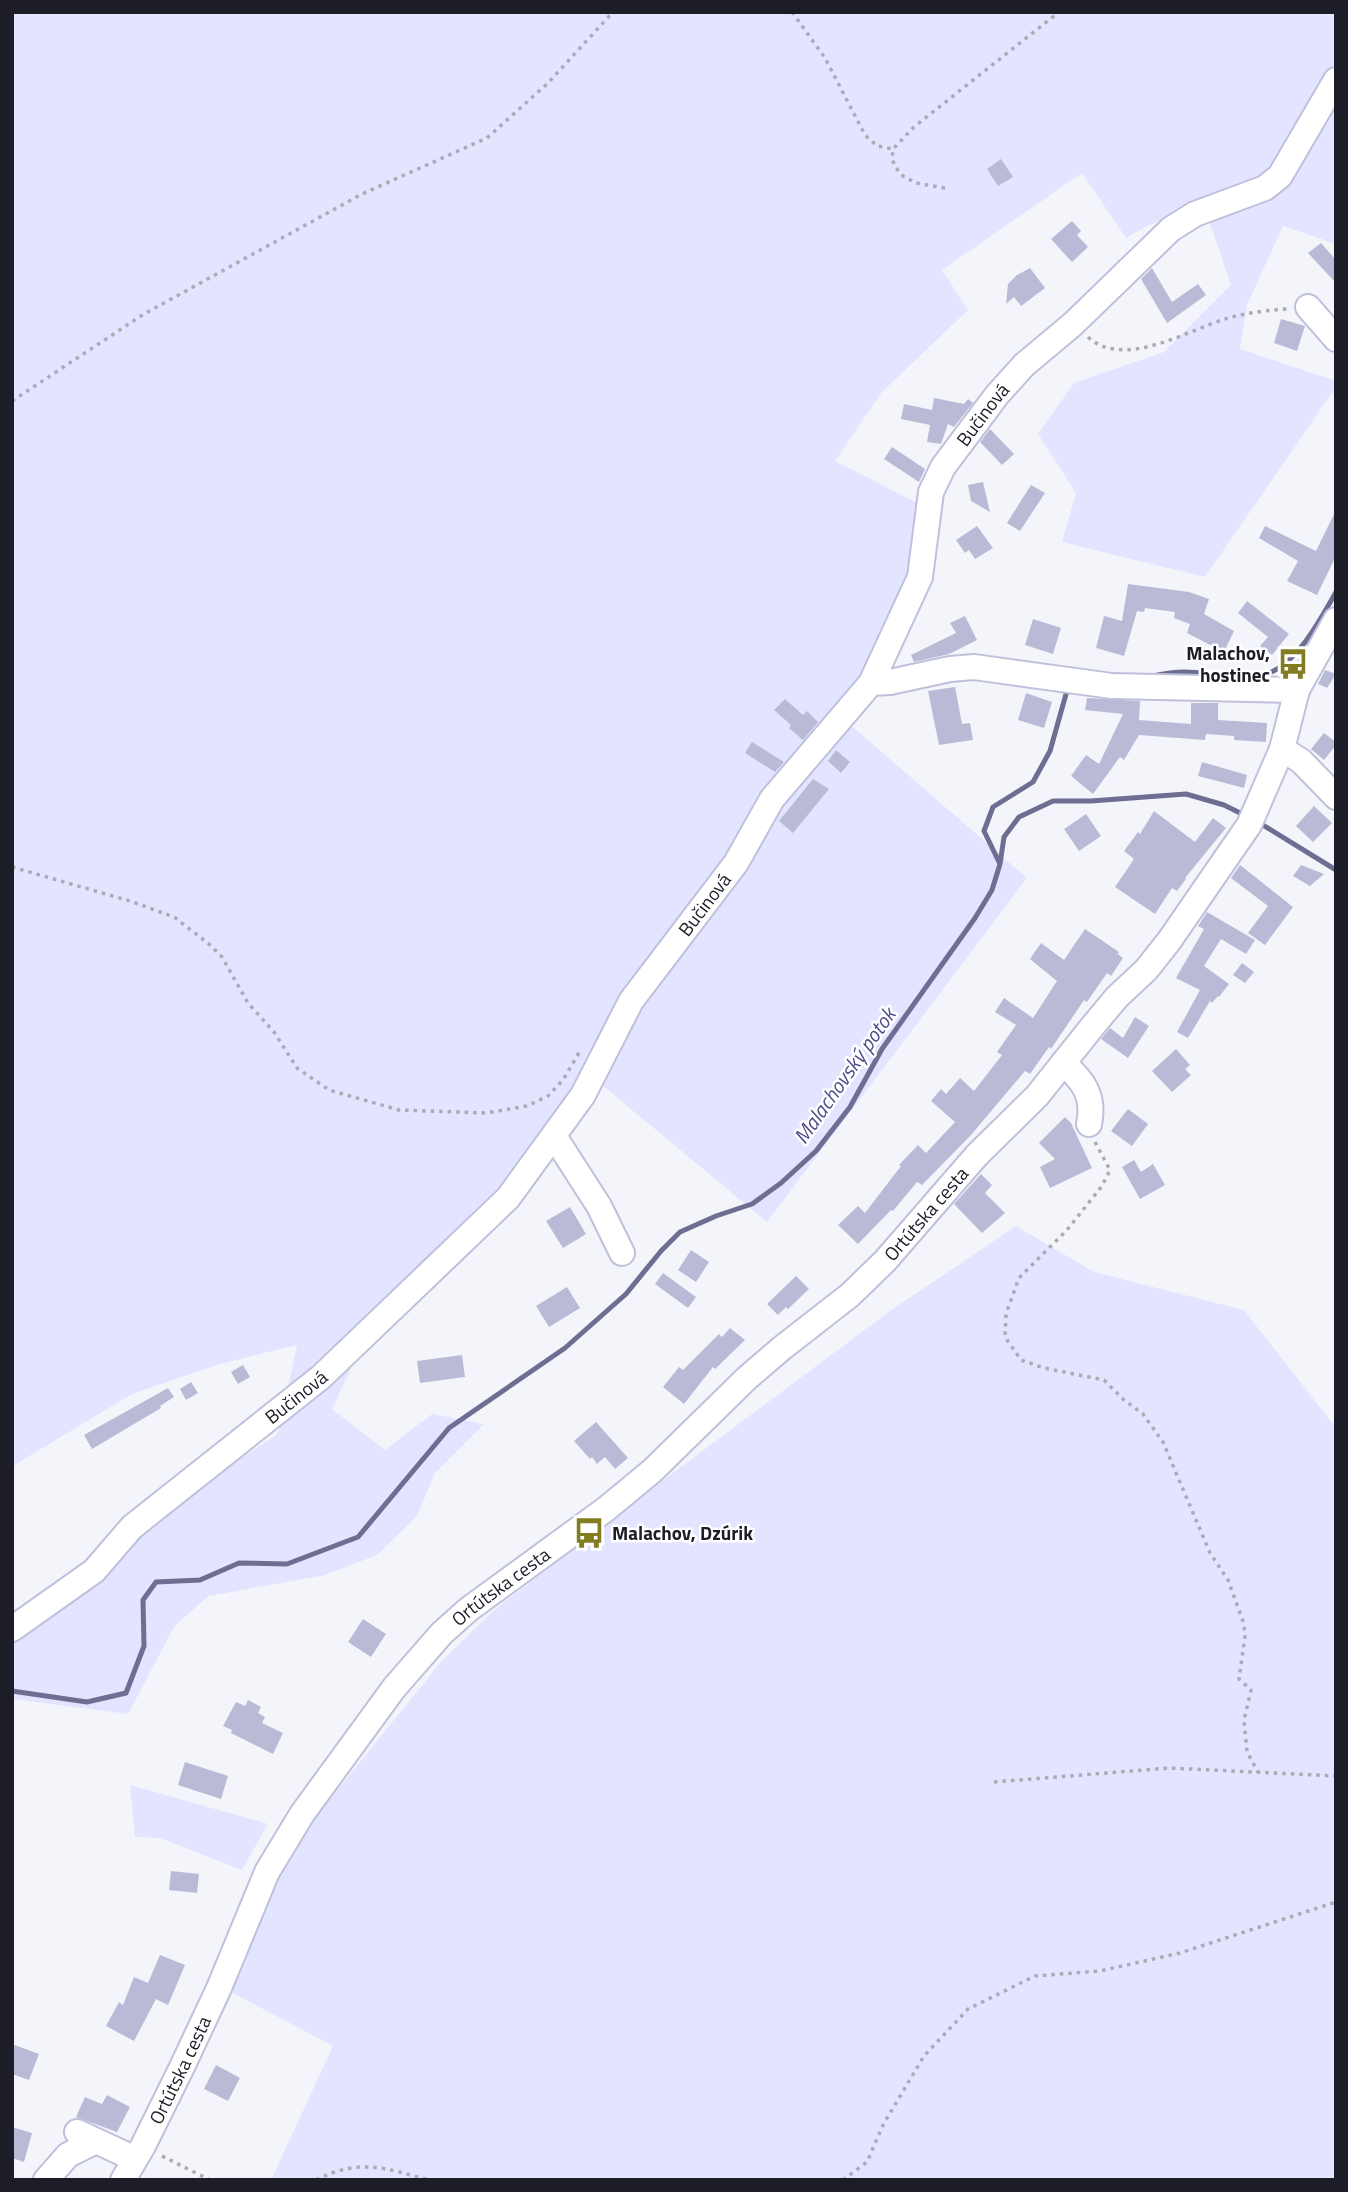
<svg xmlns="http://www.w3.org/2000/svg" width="1348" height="2192" viewBox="0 0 1348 2192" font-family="'Titillium Web',sans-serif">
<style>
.green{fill:#e3e4ff}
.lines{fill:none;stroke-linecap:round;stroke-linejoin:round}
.stream{stroke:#6e6e92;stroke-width:5}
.building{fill:#b9bad5}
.minor-casing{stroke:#bfc0db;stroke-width:28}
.path{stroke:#aaabb3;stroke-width:3.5;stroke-dasharray:3.5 5;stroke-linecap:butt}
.minor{stroke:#fff;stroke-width:24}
.labels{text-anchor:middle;stroke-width:5;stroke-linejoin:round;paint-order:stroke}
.street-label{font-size:19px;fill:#1c1d27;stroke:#fff}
.poi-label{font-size:19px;font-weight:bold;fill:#1c1d27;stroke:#fff;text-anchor:end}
.water-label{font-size:21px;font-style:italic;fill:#4f4c8a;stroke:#fff}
</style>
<rect width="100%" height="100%" fill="#f4f5fb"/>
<!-- green -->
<path class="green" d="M 12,12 L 1336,12 L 1336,244 L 1283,226 L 1247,305 L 1240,349 L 1336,381 L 1336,387 L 1205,577 L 1062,542 L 1076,493 L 1038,434 L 1074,383 L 1164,352 L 1231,285 L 1206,212 C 1177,210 1150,224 1126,238 L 1082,173 L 942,270 L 968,310 L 882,392 L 835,461 L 923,506 L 931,534 L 845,720 L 1027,878 L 767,1222 L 585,1071 L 542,1154 L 378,1310 L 332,1409 L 385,1450 L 432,1414 L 484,1424 L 435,1473 L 417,1516 L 377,1555 L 325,1575 L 208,1596 L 174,1627 L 128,1714 L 12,1699 L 12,1638 L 144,1527 L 172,1511 L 202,1483 L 275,1436 L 279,1431 L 297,1345 L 220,1364 L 132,1394 L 16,1464 L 12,1469 Z
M 1016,1226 L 1094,1272 L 1244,1310 L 1336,1428 L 1336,2180 L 271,2180 L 333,2046 L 229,1991 L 274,1882 L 292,1846 L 441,1662 L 492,1612 L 578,1544 L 890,1311 Z
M 130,1785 L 268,1824 L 242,1870 L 160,1838 L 135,1837 Z"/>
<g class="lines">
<!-- stream -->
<path class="stream" d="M 1153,676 C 1186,669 1196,673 1228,676 C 1241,677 1254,677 1266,674 C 1297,665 1321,618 1336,592
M 1258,822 L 1336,870
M 1000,864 L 1004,837 L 1019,817 L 1053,801 L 1091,801 L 1186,794 L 1224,805 L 1246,816
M 12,1691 L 87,1702 L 126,1693 L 144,1646 L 143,1600 L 156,1582 L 200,1580 L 239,1563 L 287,1564 L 358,1537 L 449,1428 L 565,1348 L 626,1294 L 661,1251 L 680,1232 L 716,1216 L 752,1204 L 781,1183 L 816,1151 L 850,1107 L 882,1049 L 975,918 L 992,890 L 1000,864 L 984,831 L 993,807 L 1033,782 L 1050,751 L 1068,687"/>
</g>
<!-- building -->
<path class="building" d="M 1001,159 L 1013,177 L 998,186 L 987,169 Z
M 1072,221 L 1081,231 L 1077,235 L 1088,247 L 1072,262 L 1051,239 Z
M 1321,243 L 1336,260 L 1336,283 L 1308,253 Z
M 1030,268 L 1045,288 L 1021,306 L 1014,297 L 1006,304 L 1008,284 L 1017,275 Z
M 1152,268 L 1172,302 L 1198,284 L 1206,295 L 1167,323 L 1141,279 Z
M 1281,319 L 1305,326 L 1297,351 L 1274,343 Z
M 934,398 L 964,404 L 968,399 L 973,403 L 954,427 L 948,424 L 941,444 L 927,442 L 930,425 L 901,419 L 904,404 L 932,410 Z
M 990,429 L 1014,454 L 1002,465 L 980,442 Z
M 892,447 L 925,469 L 919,482 L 884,459 Z
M 983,482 L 990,512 L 971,501 L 968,485 Z
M 1031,485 L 1045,493 L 1020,531 L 1007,523 Z
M 1336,510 L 1336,556 L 1317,595 L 1287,581 L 1298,561 L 1259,538 L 1265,526 L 1316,551 Z
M 977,526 L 993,548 L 975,559 L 969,550 L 965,553 L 956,540 Z
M 1128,584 L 1189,592 L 1209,599 L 1204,614 L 1234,631 L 1224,652 L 1187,633 L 1190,624 L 1174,618 L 1175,612 L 1145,608 L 1144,612 L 1137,611 L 1124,656 L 1096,648 L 1104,616 L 1122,621 Z
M 1247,601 L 1289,634 L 1272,655 L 1260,646 L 1268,637 L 1238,613 Z
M 965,616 L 977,640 L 949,654 L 914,662 L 911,655 L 956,633 L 950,623 Z
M 1033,619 L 1061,628 L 1053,654 L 1025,645 Z
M 1325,670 L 1336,674 L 1327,688 L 1318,684 Z
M 955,687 L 962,724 L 970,723 L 973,740 L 939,745 L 928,691 Z
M 1026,693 L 1052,702 L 1044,728 L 1018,720 Z
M 1087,698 L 1140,701 L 1139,720 L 1191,724 L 1191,703 L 1218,703 L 1218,720 L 1267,723 L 1266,742 L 1234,740 L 1234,736 L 1206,734 L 1205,740 L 1139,735 L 1124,760 L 1120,757 L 1093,794 L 1071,776 L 1086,755 L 1099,764 L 1123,714 L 1085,710 Z
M 785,699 L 803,715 L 807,711 L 818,722 L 803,740 L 789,728 L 791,725 L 774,710 Z
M 1324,733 L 1336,742 L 1336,745 L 1324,760 L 1311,749 Z
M 752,742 L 784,762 L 775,772 L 745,753 Z
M 836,750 L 850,762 L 841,773 L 828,761 Z
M 1202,762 L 1247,775 L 1244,788 L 1198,776 Z
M 813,779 L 829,789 L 793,833 L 779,821 Z
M 1314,806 L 1332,823 L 1313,842 L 1296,826 Z
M 1154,811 L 1195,842 L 1213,818 L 1226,828 L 1185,878 L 1186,879 L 1177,891 L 1172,888 L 1155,914 L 1115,887 L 1134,859 L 1124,851 L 1138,832 L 1140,834 Z
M 1086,814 L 1101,836 L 1079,851 L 1064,829 Z
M 1240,865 L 1293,907 L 1265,945 L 1248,933 L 1268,906 L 1231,878 Z
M 1301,865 L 1324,874 L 1310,886 L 1293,876 Z
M 1207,912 L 1255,940 L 1246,954 L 1221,939 L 1204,966 L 1229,984 L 1219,997 L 1218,996 L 1212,1003 L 1210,1001 L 1188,1038 L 1177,1032 L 1200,990 L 1176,978 L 1204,929 L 1198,926 Z
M 1085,929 L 1119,952 L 1118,954 L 1123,958 L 1111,976 L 1107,973 L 1087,1002 L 1084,1000 L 1051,1049 L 1049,1047 L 1030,1074 L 1025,1071 L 971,1135 L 922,1185 L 917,1182 L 893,1211 L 891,1210 L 858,1244 L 838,1225 L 858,1206 L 865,1213 L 901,1166 L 899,1165 L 918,1145 L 926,1153 L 955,1122 L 931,1101 L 941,1089 L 946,1094 L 960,1078 L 974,1091 L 1002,1055 L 997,1052 L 1016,1025 L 995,1012 L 1004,998 L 1033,1018 L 1057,981 L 1030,959 L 1041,943 L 1064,960 Z
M 1242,963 L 1254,972 L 1245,983 L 1233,975 Z
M 1135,1017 L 1149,1026 L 1128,1058 L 1101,1039 L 1110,1028 L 1123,1038 Z
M 1176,1049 L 1190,1065 L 1185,1069 L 1191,1075 L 1172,1092 L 1152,1071 Z
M 1128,1109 L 1148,1124 L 1132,1146 L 1111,1131 Z
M 1065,1117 L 1071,1123 L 1092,1168 L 1050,1188 L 1040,1167 L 1055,1159 L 1039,1143 Z
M 1134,1160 L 1141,1172 L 1153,1164 L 1165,1185 L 1140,1199 L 1122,1167 Z
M 981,1174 L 992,1185 L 985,1193 L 1005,1213 L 982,1233 L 954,1204 Z
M 570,1207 L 586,1234 L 563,1248 L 546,1221 Z
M 691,1250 L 709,1262 L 696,1282 L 678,1270 Z
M 663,1273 L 696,1297 L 688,1308 L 655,1284 Z
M 796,1276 L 809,1289 L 788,1309 L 786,1307 L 778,1315 L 767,1304 Z
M 567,1287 L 580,1308 L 549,1327 L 536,1306 Z
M 730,1328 L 745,1340 L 715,1369 L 713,1367 L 684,1404 L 663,1387 L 679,1367 L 683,1370 L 719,1334 L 722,1337 Z
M 462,1355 L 465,1377 L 420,1383 L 417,1361 Z
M 243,1365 L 250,1377 L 238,1384 L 231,1372 Z
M 191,1382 L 198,1393 L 186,1400 L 180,1389 Z
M 168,1388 L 174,1397 L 160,1406 L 161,1408 L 92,1449 L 84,1435 Z
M 596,1422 L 628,1458 L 615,1469 L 605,1457 L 597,1464 L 592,1457 L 590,1459 L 574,1441 Z
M 363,1619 L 386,1634 L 371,1657 L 348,1642 Z
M 248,1700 L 261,1707 L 258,1713 L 265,1717 L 262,1723 L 283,1733 L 273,1754 L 231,1733 L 232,1730 L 223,1726 L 236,1702 L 245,1706 Z
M 185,1762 L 228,1776 L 221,1799 L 178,1785 Z
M 171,1871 L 199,1874 L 197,1893 L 169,1890 Z
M 160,1955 L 185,1965 L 168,2005 L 156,1999 L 134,2041 L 106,2026 L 119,2002 L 123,2005 L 134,1977 L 148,1983 Z
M 12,2044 L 39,2054 L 29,2080 L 12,2074 Z
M 216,2065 L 240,2078 L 228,2101 L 204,2089 Z
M 107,2095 L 130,2107 L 117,2132 L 76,2117 L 85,2097 L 102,2104 Z
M 12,2127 L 32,2133 L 24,2162 L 12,2158 Z"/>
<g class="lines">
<defs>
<g id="minor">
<path d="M 1308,307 L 1336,339"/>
<path d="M 871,683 L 890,682 L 950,669 L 974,667 L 1112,686 L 1297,690"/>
<path d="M 1282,749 L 1301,761 L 1336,797"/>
<path d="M 1063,1063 C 1083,1080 1095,1096 1089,1124"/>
<path d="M 554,1136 L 599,1206 L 622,1253"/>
<path id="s1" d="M 12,1629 L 94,1571 L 132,1527 L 321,1377 L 508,1198 L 583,1095 L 631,1001 L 736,863 L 772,799 L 871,683 L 920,577 L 931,492 L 943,467 L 997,395 L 1024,365 L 1073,324 L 1171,229 L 1195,214 L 1265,188 L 1280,176 L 1336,80"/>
<path d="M 77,2132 L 135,2159"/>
<path d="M 46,2180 L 68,2155 L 94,2142"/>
<path id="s2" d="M 123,2180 L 143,2146 L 182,2067 L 219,1988 L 267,1872 L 302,1814 L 394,1688 L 442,1633 L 469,1609 L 606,1509 L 652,1471 L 747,1378 L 782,1348 L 850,1295 L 885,1261 L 977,1155 L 1037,1096 L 1092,1027 L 1117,997 L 1146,970 L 1169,941 L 1249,825 L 1282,749 L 1297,690 L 1336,620"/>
</g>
</defs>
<!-- minor casing -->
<use href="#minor" class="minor-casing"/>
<!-- path -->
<path class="path" d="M 792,12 L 825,58 L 865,135 L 877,146 L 893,149
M 945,188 L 916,183 L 903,176 L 896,168 L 892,159 L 893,149 L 914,127 L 1059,12
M 1088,337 C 1124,370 1188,330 1228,318 C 1247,313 1267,310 1287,309
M 12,401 L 144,314 L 362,194 L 487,138 L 548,83 L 613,12
M 12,867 L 130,901 L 174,917 L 209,944 L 222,957 L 248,1003 L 274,1032 L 297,1068 L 329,1090 L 399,1110 L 486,1113 L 527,1106 L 548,1096 L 563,1080 L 580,1051
M 1095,1142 L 1110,1170 L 1102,1186 L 1067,1230 L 1019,1278 L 1006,1314 L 1005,1337 L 1021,1360 L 1044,1368 L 1104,1380 L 1124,1400 L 1143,1414 L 1163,1442 L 1210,1553 L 1228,1580 L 1244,1624 L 1245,1636 L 1239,1679 L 1251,1690 L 1244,1720 L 1247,1752 L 1258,1772
M 994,1782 L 1169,1768 L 1336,1776
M 162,2156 L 210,2180
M 316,2180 C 359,2158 385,2168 429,2180
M 843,2180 L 867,2162 L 883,2125 L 924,2056 L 968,2009 L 1035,1976 L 1100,1971 L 1180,1953 L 1336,1902"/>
<!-- minor -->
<use href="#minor" class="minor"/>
</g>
<!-- icons -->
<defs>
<symbol id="bus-bare" viewBox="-9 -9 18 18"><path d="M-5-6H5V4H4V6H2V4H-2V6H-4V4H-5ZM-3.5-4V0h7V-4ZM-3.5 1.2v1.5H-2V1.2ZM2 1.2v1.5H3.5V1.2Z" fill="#847c23" stroke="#fff" stroke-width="2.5" paint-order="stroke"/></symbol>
</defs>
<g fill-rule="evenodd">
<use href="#bus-bare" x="1271" y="642" width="44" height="44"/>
<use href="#bus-bare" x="567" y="1511" width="44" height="44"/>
</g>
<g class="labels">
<!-- street labels -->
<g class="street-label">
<text dy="7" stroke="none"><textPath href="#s1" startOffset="1587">Bučinová</textPath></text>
<text dy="7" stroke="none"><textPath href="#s1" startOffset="1013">Bučinová</textPath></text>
<text dy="7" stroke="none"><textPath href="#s2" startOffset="1279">Ortútska cesta</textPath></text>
<text dy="7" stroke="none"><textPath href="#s1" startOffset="368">Bučinová</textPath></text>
<text dy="7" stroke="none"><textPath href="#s2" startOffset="712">Ortútska cesta</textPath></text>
<text dy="7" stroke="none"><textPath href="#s2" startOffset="124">Ortútska cesta</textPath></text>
</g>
<!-- poi labels -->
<g class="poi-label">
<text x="1270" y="660">Malachov,<tspan x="1270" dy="22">hostinec</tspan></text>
<text x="612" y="1540" text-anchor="start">Malachov, Dzúrik</text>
</g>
<!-- water labels -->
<g class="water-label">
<text transform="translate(845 1076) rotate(-55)" y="7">Malachovský potok</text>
</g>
</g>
<!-- border -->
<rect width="1348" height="2192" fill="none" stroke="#1c1d27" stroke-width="28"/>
</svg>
